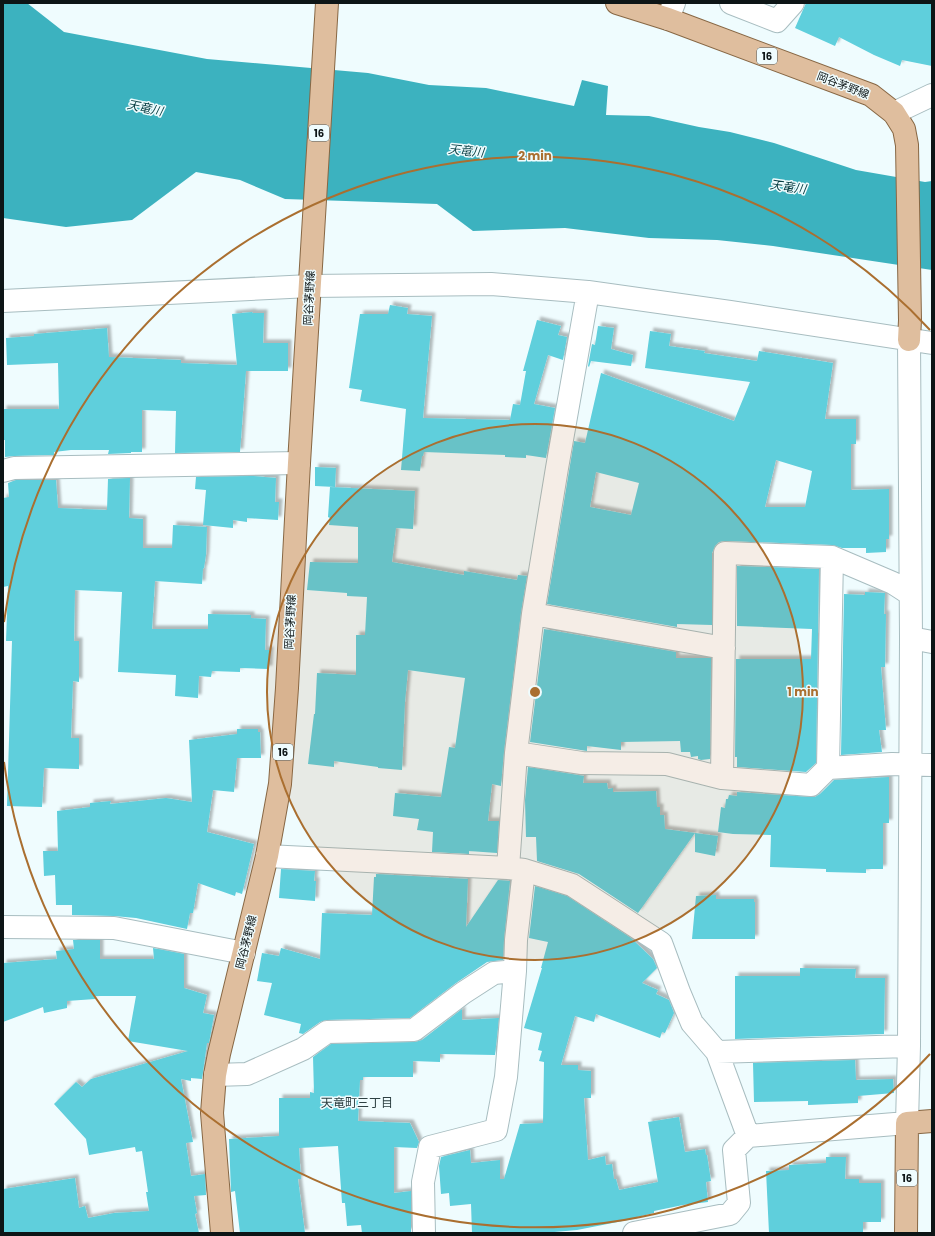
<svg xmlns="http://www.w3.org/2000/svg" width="935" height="1236" viewBox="0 0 935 1236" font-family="Poppins,'Noto Sans JP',sans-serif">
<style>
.water{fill:#3cb2bf}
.building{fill:#5ecfdc;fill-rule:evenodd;filter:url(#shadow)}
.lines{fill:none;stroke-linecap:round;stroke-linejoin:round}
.minor-casing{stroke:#a8bdc0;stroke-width:24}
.major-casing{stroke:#876744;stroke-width:24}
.minor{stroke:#fff;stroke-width:22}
.major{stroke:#dfbe9e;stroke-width:22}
.ring{fill:none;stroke:#aa6f30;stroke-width:2}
.labels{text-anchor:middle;stroke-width:3;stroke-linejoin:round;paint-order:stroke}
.shield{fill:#effcfe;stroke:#515a5c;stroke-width:1}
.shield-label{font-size:10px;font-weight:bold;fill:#0d1516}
.street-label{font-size:11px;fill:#0d1516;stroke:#effcfe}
.water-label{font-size:12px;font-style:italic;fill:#073e43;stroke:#effcfe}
.neighbourhood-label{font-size:12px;fill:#2d4042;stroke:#effcfe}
.centre{fill:#aa6f30;stroke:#effcfe;stroke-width:2}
.ring-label{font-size:12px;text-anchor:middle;font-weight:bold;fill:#aa6f30;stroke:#effcfe;stroke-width:3;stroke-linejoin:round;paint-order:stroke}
</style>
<defs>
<filter id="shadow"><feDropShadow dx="3.5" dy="-3.5" stdDeviation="1" flood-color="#0004"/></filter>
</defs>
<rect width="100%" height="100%" fill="#effcfe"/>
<!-- water -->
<path class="water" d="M 3,3 L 27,3 L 64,32 L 207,59 L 368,73 L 429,85 L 486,88 L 574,106 L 582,80 L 608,86 L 606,115 L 649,116 L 699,127 L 730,132 L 774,143 L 856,170 L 925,182 L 932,181 L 932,270 L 773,246 L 717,240 L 649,238 L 565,228 L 473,231 L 437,204 L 285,199 L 240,180 L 196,172 L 132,220 L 66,227 L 3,218 Z"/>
<!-- building -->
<path class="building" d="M 806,3 L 932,3 L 932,66 L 902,60 L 900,66 L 874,55 L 839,37 L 835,46 L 795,28 Z
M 390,305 L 408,308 L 407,314 L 432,316 L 423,418 L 510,420 L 513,404 L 520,405 L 526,371 L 523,371 L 537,320 L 561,326 L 558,335 L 567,337 L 563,360 L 548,355 L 534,404 L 555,408 L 546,458 L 526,455 L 526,458 L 505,457 L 505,455 L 424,452 L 423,456 L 422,456 L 420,471 L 401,470 L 406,409 L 360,401 L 362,390 L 349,388 L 360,314 L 388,314 Z
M 252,312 L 253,313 L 264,313 L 263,343 L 288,343 L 288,371 L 246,371 L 240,452 L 175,453 L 176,411 L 142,410 L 142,452 L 131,452 L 131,453 L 108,454 L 109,450 L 71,450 L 54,452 L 54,455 L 14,456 L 5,457 L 5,440 L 3,440 L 3,409 L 59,409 L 58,363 L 7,365 L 6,338 L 34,336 L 34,334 L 107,328 L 109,357 L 181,360 L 181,363 L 237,365 L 232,314 Z
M 598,326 L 614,328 L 611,349 L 633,355 L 631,366 L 591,361 L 589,367 L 588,366 L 592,344 L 595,345 Z
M 650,331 L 671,334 L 669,346 L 705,351 L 704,353 L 757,361 L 759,351 L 833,363 L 825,419 L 856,419 L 856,444 L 851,444 L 851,490 L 889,489 L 889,539 L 886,539 L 886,552 L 866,553 L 866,548 L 842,548 L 832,545 L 725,541 L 719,542 L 715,546 L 712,553 L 712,625 L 677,624 L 677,627 L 547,604 L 574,441 L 585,443 L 601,373 L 734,421 L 750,382 L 645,368 ZM 776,460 L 812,471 L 805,507 L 765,507 ZM 596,472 L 639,483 L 631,515 L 590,507 Z
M 315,467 L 336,468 L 335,487 L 315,486 Z
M 253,476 L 276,478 L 275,502 L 279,502 L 278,520 L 247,518 L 247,522 L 233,520 L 233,528 L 203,525 L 206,490 L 195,489 L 196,477 Z
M 130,478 L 129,518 L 143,519 L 143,548 L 172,548 L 173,525 L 207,527 L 206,555 L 204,568 L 203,569 L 202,584 L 155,581 L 152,629 L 208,629 L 208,614 L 251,615 L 251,618 L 266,619 L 265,650 L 270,650 L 269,669 L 240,668 L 240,672 L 212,671 L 211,677 L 199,676 L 198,698 L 175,696 L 176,675 L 118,672 L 122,592 L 75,590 L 74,641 L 79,641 L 79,682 L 73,681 L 71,738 L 79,738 L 79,769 L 44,768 L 42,807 L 7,806 L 12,641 L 6,641 L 8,586 L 3,587 L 3,498 L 9,497 L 8,483 L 16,480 L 56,480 L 58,508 L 107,510 L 108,479 Z
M 330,487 L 415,491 L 413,529 L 396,528 L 392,562 L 464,575 L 464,571 L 517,580 L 518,575 L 527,576 L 521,612 L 504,751 L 501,786 L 492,784 L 488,821 L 499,821 L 497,853 L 469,851 L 469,854 L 432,852 L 433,832 L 417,830 L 419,819 L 393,816 L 395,793 L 441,797 L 449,747 L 455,748 L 465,678 L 408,670 L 405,702 L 402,770 L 378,768 L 378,767 L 334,761 L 334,767 L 308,764 L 314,714 L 315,714 L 317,673 L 356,675 L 356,635 L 365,635 L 367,597 L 347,596 L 347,593 L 307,590 L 310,562 L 358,563 L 358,527 L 329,525 L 330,518 L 328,517 Z
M 737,566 L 819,569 L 816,763 L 806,772 L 737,767 L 737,757 L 735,757 L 736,659 L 811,659 L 812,629 L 737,626 Z
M 865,592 L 885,593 L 884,614 L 886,614 L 885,667 L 881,667 L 886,730 L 879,730 L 882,752 L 841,755 L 844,594 L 865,595 Z
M 544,629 L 676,652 L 676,658 L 711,658 L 710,759 L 701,760 L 698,759 L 698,756 L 691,757 L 690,752 L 681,752 L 680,741 L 621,742 L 621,750 L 587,746 L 587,751 L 530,742 Z
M 237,729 L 258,729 L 258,732 L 260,732 L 261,758 L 237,758 L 234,792 L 213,790 L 207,832 L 254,844 L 242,894 L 236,892 L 235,896 L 198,883 L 193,913 L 190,913 L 187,929 L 136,918 L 114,916 L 72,915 L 72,905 L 56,905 L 55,875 L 44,876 L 43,851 L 58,851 L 57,811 L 90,807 L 90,803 L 111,801 L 110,804 L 166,798 L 192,802 L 189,740 L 237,734 Z
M 528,767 L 584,776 L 583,783 L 607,783 L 608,789 L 613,788 L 613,792 L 656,791 L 657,807 L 660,807 L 660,815 L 664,815 L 665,829 L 718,836 L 715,856 L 695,852 L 695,833 L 638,913 L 579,874 L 537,861 L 536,837 L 526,837 L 525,800 Z
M 889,777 L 889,823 L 883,823 L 883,869 L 866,869 L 866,873 L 826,872 L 826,869 L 770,867 L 771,835 L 733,834 L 718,832 L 721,807 L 725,808 L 726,799 L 728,799 L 729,795 L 737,796 L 737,792 L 810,797 L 815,797 L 820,794 L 834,780 Z
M 281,869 L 315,871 L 314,881 L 316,881 L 315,901 L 279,898 Z
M 376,874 L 468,879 L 466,927 L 498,880 L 510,881 L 504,939 L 503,960 L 487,962 L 456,983 L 410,1018 L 327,1020 L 320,1022 L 303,1034 L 299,1033 L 301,1024 L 264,1015 L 272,983 L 257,981 L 262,953 L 279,956 L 281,948 L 320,959 L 322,913 L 372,915 L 374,877 L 376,877 Z
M 535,886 L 567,896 L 631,938 L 653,959 L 657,968 L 642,983 L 658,990 L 656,994 L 669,1000 L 674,1013 L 665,1033 L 662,1032 L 660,1038 L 596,1014 L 594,1022 L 575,1016 L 561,1065 L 578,1065 L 578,1070 L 591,1071 L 591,1098 L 584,1098 L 588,1160 L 605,1156 L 606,1165 L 612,1164 L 614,1179 L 616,1179 L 619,1190 L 658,1182 L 648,1122 L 679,1117 L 685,1152 L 705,1149 L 706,1155 L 707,1155 L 711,1181 L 706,1182 L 708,1202 L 683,1205 L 654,1211 L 654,1213 L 637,1217 L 638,1218 L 577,1230 L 543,1233 L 472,1233 L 471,1204 L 450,1206 L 449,1193 L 441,1194 L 439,1166 L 441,1157 L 470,1150 L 471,1163 L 500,1160 L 500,1179 L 504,1179 L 520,1124 L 543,1123 L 544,1062 L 539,1061 L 542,1051 L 538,1050 L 542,1033 L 524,1028 L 542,968 L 541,968 L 548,942 L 529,938 Z
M 716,895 L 716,899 L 754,899 L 754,902 L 755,902 L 755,939 L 692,939 L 696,896 Z
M 73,940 L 100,940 L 100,959 L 154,959 L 153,948 L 184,954 L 184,988 L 207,995 L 203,1013 L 214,1015 L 209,1043 L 207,1043 L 202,1079 L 191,1078 L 191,1081 L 181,1079 L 193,1142 L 186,1143 L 191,1176 L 205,1174 L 206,1195 L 194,1196 L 197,1213 L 195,1214 L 199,1233 L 3,1233 L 3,1189 L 75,1178 L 79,1208 L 85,1206 L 88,1218 L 114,1213 L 149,1211 L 146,1192 L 148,1192 L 142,1151 L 136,1152 L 135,1147 L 89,1155 L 86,1139 L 54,1104 L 76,1082 L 82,1087 L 91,1079 L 188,1051 L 128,1041 L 136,996 L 95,996 L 95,999 L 67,1001 L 67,1008 L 44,1013 L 43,1007 L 3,1022 L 3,963 L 57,959 L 56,951 L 74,949 Z
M 800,968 L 856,969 L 855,978 L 885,978 L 884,1034 L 735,1039 L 735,976 L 800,976 Z
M 462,1009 L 462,1020 L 499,1018 L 495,1055 L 440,1054 L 440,1062 L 413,1061 L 413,1077 L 363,1077 L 363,1080 L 360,1080 L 358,1121 L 410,1123 L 419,1142 L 417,1148 L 394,1147 L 394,1193 L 411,1191 L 411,1232 L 362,1233 L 361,1225 L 347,1226 L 345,1203 L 342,1203 L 338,1146 L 299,1148 L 301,1179 L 298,1179 L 305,1233 L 240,1233 L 235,1191 L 231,1192 L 229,1139 L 279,1136 L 279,1098 L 310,1098 L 310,1092 L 314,1093 L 313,1057 L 331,1044 L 415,1042 L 422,1040 Z
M 855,1060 L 856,1080 L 893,1079 L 894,1093 L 858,1096 L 858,1103 L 808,1105 L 808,1101 L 754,1102 L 753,1063 Z
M 826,1157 L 846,1157 L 845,1179 L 859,1179 L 859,1183 L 881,1183 L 881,1222 L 863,1222 L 863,1233 L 769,1233 L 766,1171 L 789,1170 L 789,1165 L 826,1163 Z"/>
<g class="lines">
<defs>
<path id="minor" d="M 731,3 L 777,21 L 793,3
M 668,19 L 674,3
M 894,113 L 932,95
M 3,301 L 310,286 L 491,284 L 588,292 L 730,312 L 932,343
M 3,471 L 14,468 L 299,463
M 832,557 L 893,583 L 910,594
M 533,614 L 724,648
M 911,638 L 932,642
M 516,753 L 582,763 L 667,764 L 722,778 L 811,785 L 828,768 L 892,764 L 932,765
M 722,778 L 725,553 L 832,557 L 828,768
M 267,856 L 508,868 L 524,870 L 572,885 L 661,943 L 679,992 L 692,1023 L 717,1052 L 748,1136
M 508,868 L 516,753 L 533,614 L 557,468 L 588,292
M 3,927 L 114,928 L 244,953
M 717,1052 L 909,1046
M 215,1075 L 247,1074 L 303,1049 L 327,1032 L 414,1030 L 463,993 L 494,973 L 515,971
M 424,1233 L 423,1182 L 430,1147 L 496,1130 L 506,1077 L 515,971 L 516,940 L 524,870
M 634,1233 L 730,1214 L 739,1203 L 734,1150 L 748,1136 L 907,1123 L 909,1046 L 911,638 L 909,340"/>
<path id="major" d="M 617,3 L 668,19 L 871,95 L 894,113 L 904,129 L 907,145 L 910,320 L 909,340
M 222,1233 L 212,1113 L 215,1075 L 219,1054 L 267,856 L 280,784 L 287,688 L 299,463 L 327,3
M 906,1233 L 907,1123 L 932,1121"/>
</defs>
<!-- minor casing -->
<use href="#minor" class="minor-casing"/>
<!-- major casing -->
<use href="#major" class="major-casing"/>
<!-- minor -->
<use href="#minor" class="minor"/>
<!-- major -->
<use href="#major" class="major"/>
</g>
<!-- distance rings -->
<circle cx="535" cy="692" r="268" fill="#aa6f30" fill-opacity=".12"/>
<g class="ring">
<circle cx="535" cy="692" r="268"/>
<path d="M930 1054A536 536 0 0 1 4 762M4 622A536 536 0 0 1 930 330"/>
</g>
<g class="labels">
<!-- shield labels -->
<g class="shield">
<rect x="757" y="48" width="20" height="16" rx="3"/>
<rect x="309" y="125" width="20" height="16" rx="3"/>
<rect x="273" y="744" width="20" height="16" rx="3"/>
<rect x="897" y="1170" width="20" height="16" rx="3"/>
</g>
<g class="shield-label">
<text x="767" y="60">16</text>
<text x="319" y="137">16</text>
<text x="283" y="756">16</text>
<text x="907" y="1182">16</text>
</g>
<!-- street labels -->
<g class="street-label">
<text transform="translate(843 85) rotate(21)" y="4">岡谷茅野線</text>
<text transform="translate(309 298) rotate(-87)" y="4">岡谷茅野線</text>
<text transform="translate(290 622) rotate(-87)" y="4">岡谷茅野線</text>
<text transform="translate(246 942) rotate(-76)" y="4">岡谷茅野線</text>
</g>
<!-- water labels -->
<g class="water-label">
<text transform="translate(145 108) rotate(12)" y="4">天竜川</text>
<text transform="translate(466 151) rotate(6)" y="4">天竜川</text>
<text transform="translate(788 187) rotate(8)" y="4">天竜川</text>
</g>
<!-- neighbourhood labels -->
<g class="neighbourhood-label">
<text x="357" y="1107">天竜町三丁目</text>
</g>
</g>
<circle cx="535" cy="692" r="6" class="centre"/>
<g class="ring-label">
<text x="535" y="160">2 min</text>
<text x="803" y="696">1 min</text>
</g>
<!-- border -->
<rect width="935" height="1236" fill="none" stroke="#0d1516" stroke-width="8"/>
</svg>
